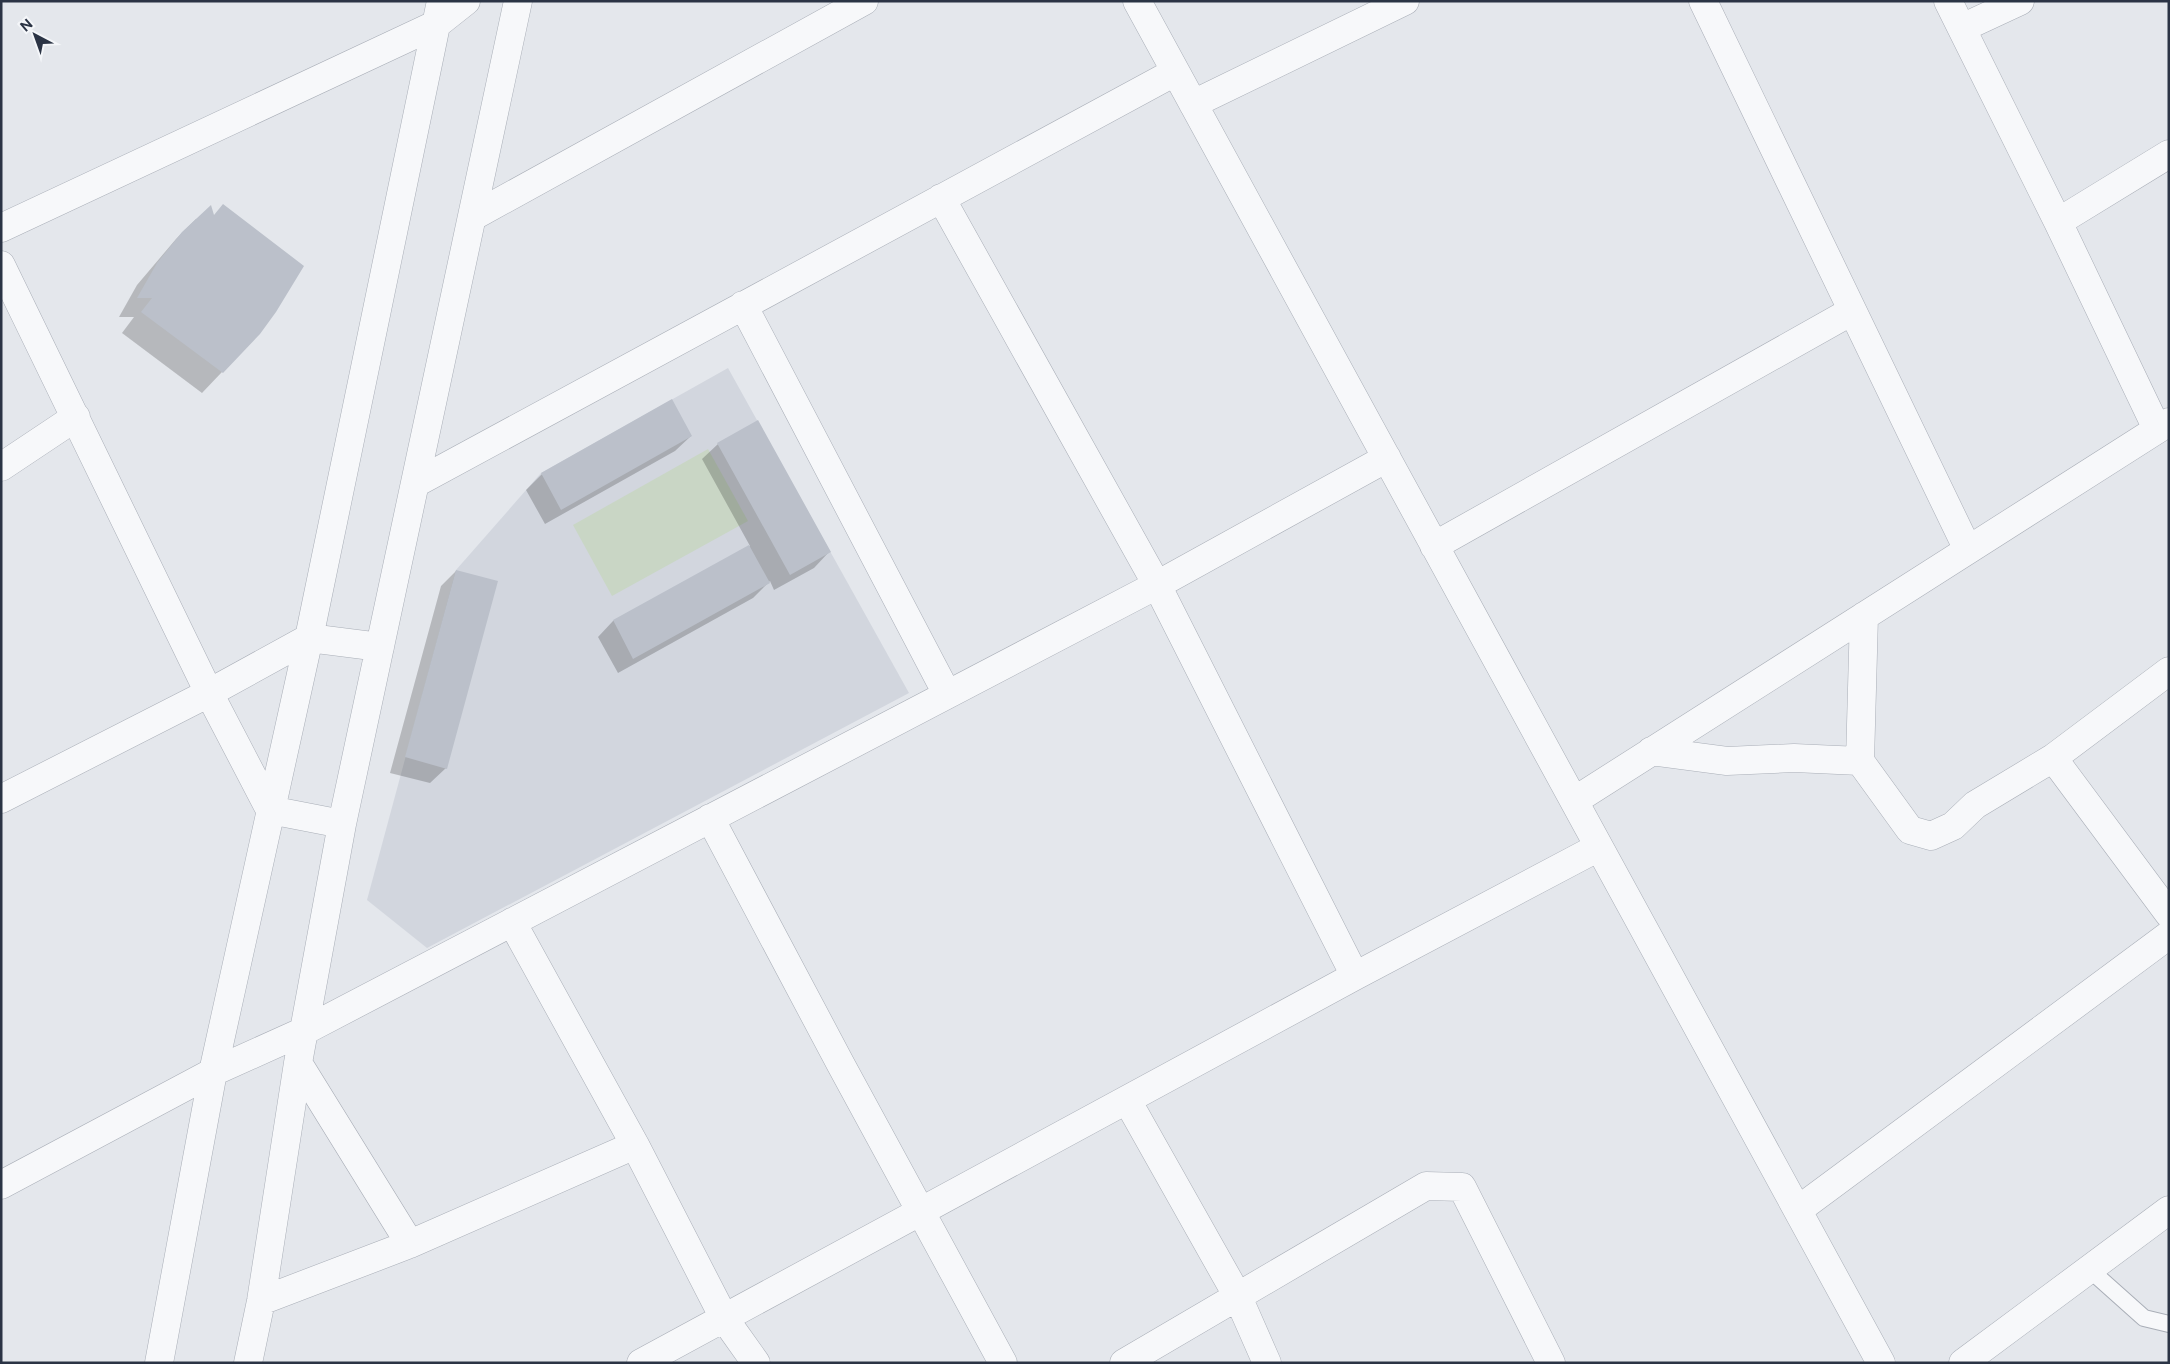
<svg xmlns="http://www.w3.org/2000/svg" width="2170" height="1364" viewBox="0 0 2170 1364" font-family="'Public Sans',sans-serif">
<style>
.built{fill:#d2d6de}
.green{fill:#c9d6c5}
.shadow{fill:#0003}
.building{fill:#bbc0ca}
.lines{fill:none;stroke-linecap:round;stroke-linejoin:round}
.service-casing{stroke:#a9aeb7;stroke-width:18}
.minor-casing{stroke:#a9aeb7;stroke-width:29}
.service{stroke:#f7f8fa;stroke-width:16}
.minor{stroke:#f7f8fa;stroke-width:28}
</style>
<rect width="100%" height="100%" fill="#e4e7ec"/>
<!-- built -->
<path class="built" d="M 728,368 L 909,693 L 427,948 L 367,900 L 456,570 L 541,473 Z"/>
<!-- green -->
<path class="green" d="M 708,449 L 748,521 L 612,596 L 573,525 Z"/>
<!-- shadow -->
<path class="shadow" d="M 213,216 L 259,333 L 202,393 L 122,333 L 134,317 L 119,317 L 137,285 L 176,239 L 196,219 Z
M 672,401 L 691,436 L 675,451 L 545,524 L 526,490 L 542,474 Z
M 718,444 L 829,552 L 814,568 L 774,590 L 770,581 L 753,598 L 618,673 L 598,637 L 613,621 L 750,546 L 702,459 Z
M 456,571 L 446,768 L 430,783 L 390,773 L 441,586 Z"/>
<!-- building -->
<path class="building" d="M 223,204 L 304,266 L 276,312 L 260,334 L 223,373 L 141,312 L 152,298 L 137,298 L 157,263 L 182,232 L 211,205 L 214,215 Z
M 672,399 L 692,436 L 561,510 L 541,473 Z
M 758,420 L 831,552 L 790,575 L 717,443 Z
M 749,545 L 770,583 L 633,659 L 613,620 Z
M 456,570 L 498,581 L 447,769 L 405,757 Z"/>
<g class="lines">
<defs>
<path id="service" d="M 2088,1268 L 2144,1318 L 2169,1324"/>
<path id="minor" d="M 1137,1 L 1881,1363
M 1703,1 L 1968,550
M 1948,1 L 2058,222 L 2157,429
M 1962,28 L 2020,1
M 1193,104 L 1405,1
M 941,198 L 1157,585 L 1355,976
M 472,217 L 864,1
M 2058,222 L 2169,154
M 1,228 L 437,24 L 466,1
M 1,265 L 209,693 L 270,810 L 342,824
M 743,305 L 947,694
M 1,467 L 76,417
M 416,483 L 1175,72
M 1434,546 L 1852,311
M 1864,616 L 1860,761 L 1910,830 L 1931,836 L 1953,826 L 1975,805 L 2053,758 L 2169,671
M 1651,751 L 1727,761 L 1794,758 L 1860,761
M 2053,758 L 2169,914
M 1,799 L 209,693 L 309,638 L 380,647
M 1574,801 L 2169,422
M 710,818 L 840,1063 L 1003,1363
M 512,922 L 635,1145 L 724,1318 L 756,1363
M 298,1063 L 410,1244
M 1127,1100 L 1238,1297 L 1267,1363
M 1,1185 L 213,1072 L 304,1031 L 1157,585 L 1387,458
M 1798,1210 L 2169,935
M 261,1301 L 410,1244 L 635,1145
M 159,1363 L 213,1072 L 309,638 L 441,1
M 248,1363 L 261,1301 L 298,1063 L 342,824 L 518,1
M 641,1363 L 1355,976 L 1599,847
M 1124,1363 L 1426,1186 L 1462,1187 L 1551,1363
M 1963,1363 L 2169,1210"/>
</defs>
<!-- service casing -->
<use href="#service" class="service-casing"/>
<!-- minor casing -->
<use href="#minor" class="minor-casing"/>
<!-- service -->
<use href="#service" class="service"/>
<!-- minor -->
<use href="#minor" class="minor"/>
</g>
<!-- border -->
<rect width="2170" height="1364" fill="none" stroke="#2b3445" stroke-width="5"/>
<!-- north arrow -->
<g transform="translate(35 35) rotate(319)" stroke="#f4f6f9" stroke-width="4" paint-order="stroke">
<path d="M0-4L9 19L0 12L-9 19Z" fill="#2b3445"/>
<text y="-8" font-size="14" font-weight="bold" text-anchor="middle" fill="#2b3445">N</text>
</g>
</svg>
